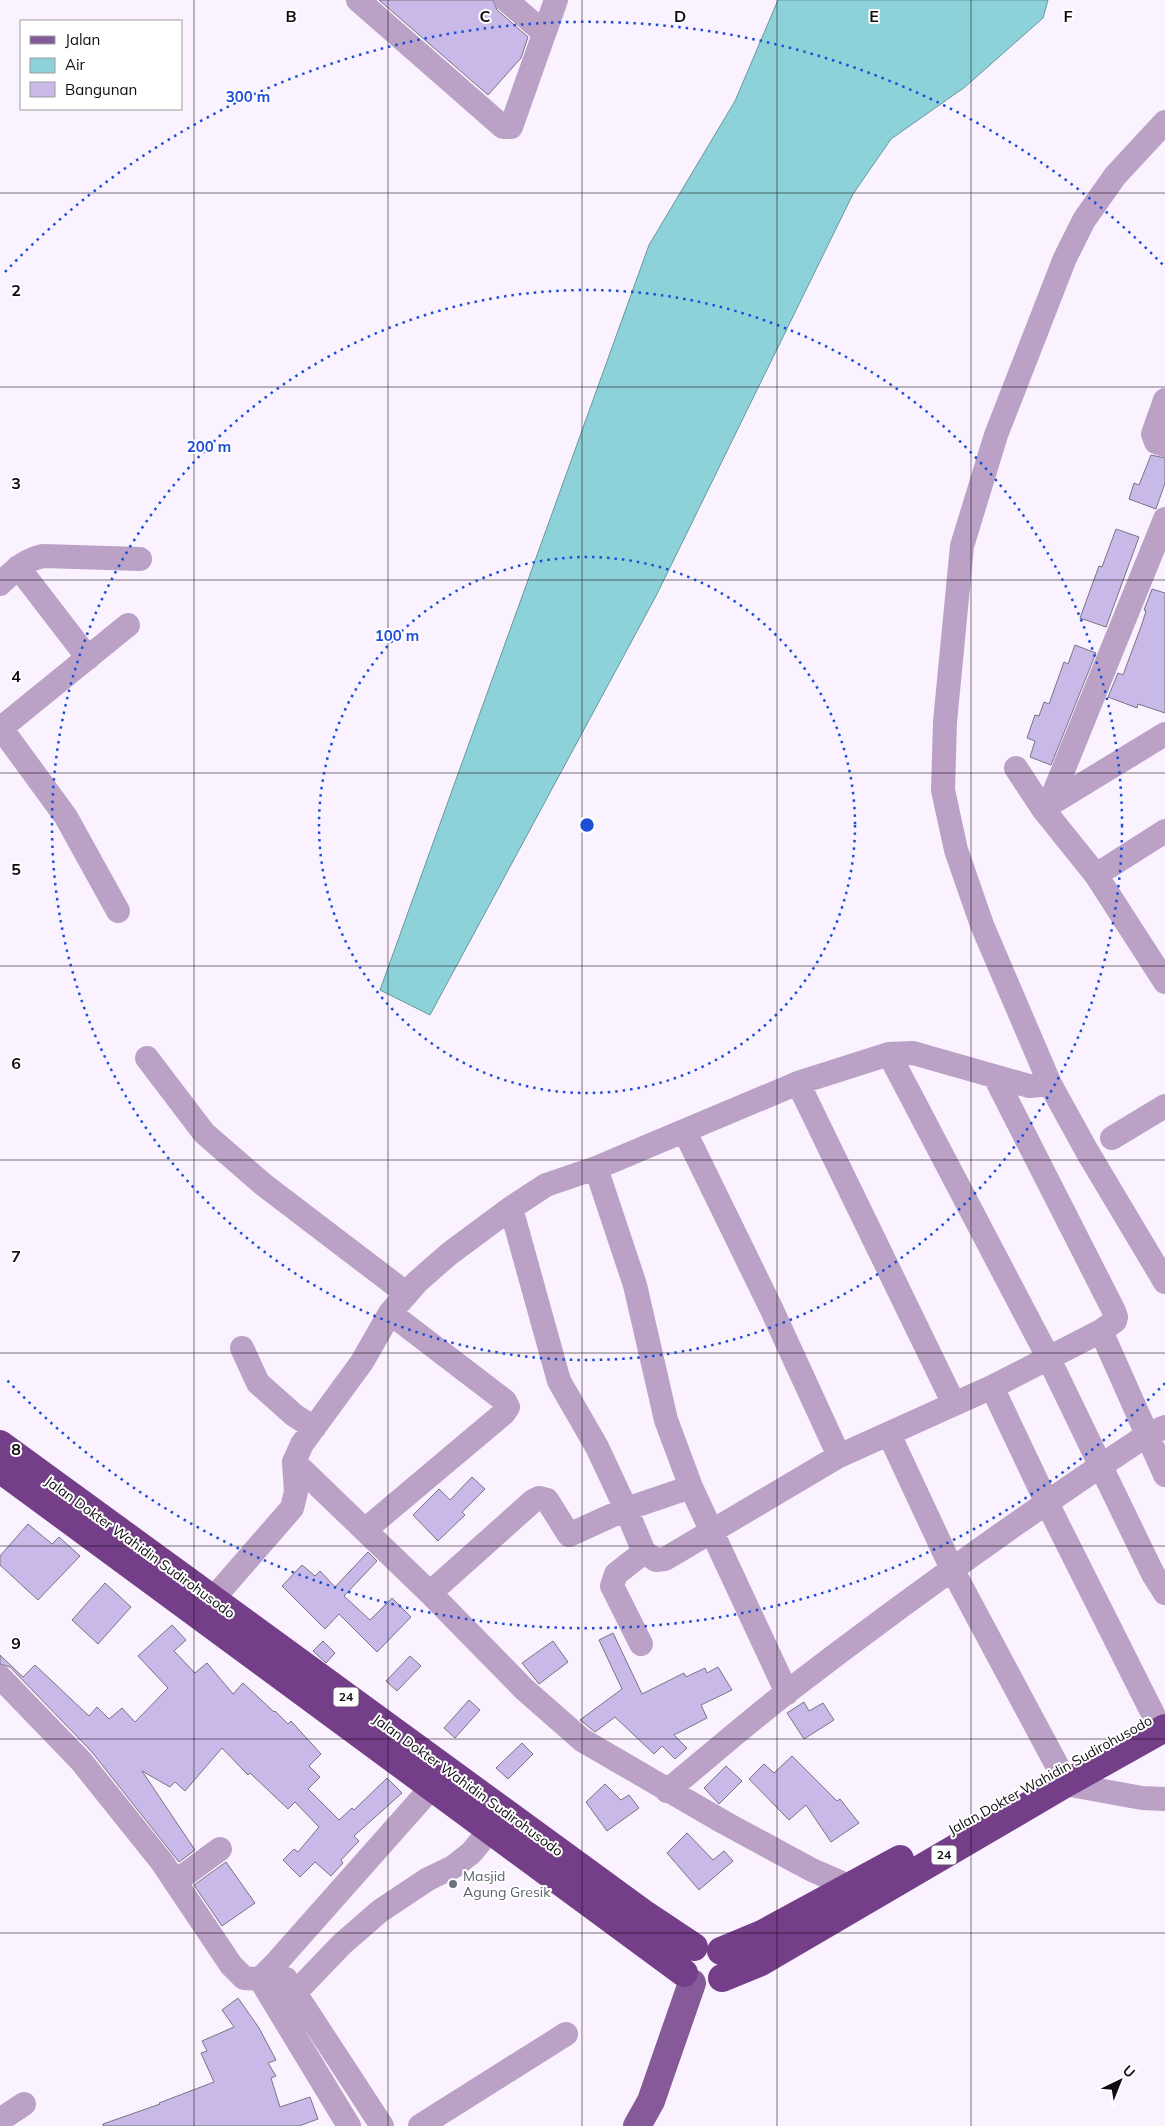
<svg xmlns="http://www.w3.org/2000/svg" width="1165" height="2126" viewBox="0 0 1165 2126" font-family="Mulish,sans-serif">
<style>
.water{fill:#8ed2d9;stroke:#68979d}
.building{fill:#c8b9e9;stroke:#797583}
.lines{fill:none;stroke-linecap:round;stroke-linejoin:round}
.minor{stroke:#baa1c5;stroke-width:24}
.major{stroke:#865999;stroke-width:28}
.highway{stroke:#743e89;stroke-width:28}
.grid{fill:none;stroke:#0f0c11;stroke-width:1;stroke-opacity:0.55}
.ring{fill:none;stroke:#1d4ed8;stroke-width:2.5;stroke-dasharray:2.5 5}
.worship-dot{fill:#6b7280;stroke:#fff;stroke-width:2}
.labels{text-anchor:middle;stroke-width:4;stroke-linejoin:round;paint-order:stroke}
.shield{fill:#fff;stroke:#575558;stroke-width:1}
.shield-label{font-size:12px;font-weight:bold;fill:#0f0c11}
.street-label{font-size:14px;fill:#0f0c11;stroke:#fff}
.worship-label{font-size:14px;fill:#5b616d;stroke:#fff;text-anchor:start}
.grid-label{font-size:16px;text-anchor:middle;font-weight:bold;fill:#0f0c11;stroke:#fff;stroke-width:4;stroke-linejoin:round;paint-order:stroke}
.centre{fill:#1d4ed8;stroke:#fff;stroke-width:2.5}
.ring-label{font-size:15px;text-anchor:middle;font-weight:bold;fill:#1d4ed8;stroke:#fff;stroke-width:4;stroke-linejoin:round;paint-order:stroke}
</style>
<rect width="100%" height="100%" fill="#faf2fe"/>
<!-- water -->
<path class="water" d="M 778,0 L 1048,0 L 1043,18 L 965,87 L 891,139 L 853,194 L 656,596 L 430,1015 L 380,990 L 649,245 L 735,101 Z"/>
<!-- building -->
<path class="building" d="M 379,0 L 493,0 L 497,10 L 528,37 L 521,58 L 488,95 Z
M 1151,455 L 1165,458 L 1165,483 L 1156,509 L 1129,499 L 1134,483 L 1139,485 Z
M 1116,529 L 1139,537 L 1106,627 L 1080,618 L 1099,566 L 1102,567 Z
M 1152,589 L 1165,593 L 1165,713 L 1138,704 L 1137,708 L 1108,697 L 1118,673 L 1123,675 L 1142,624 L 1146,611 L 1144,610 Z
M 1075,645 L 1096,653 L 1051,765 L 1030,757 L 1035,741 L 1027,738 L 1035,715 L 1039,716 L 1044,702 L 1049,704 L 1064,662 L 1068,664 Z
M 472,1477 L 485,1489 L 462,1512 L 465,1515 L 438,1541 L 413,1515 L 439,1489 L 450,1500 Z
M 28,1524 L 52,1544 L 59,1537 L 80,1556 L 38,1600 L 0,1565 L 0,1556 Z
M 368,1552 L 377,1561 L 344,1596 L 370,1620 L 392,1598 L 411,1617 L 377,1652 L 339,1614 L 325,1629 L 282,1586 L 302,1565 L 315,1576 L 320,1571 L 335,1587 Z
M 105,1583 L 131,1607 L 98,1644 L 72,1620 Z
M 172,1625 L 186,1640 L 174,1651 L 195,1673 L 207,1663 L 233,1694 L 243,1683 L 274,1712 L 275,1711 L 288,1724 L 291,1721 L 321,1754 L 309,1766 L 320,1777 L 308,1789 L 339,1820 L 352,1808 L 354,1810 L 387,1778 L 402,1793 L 354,1836 L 359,1841 L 341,1860 L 343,1863 L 331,1876 L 315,1862 L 300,1877 L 283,1860 L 294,1849 L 298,1852 L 319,1827 L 295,1802 L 288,1809 L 250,1773 L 248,1775 L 222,1748 L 185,1791 L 175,1782 L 170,1787 L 142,1771 L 195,1850 L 179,1862 L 91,1751 L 10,1667 L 0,1664 L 0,1655 L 23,1677 L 35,1665 L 89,1716 L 97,1707 L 109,1719 L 122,1708 L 135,1722 L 168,1688 L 138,1656 Z
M 613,1633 L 642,1694 L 684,1673 L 686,1677 L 705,1668 L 707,1673 L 718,1667 L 732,1690 L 701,1705 L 707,1718 L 674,1735 L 687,1748 L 675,1759 L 662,1746 L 654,1754 L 615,1717 L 595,1732 L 580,1720 L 622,1689 L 599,1640 Z
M 323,1641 L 335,1653 L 326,1663 L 313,1651 Z
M 553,1641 L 568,1662 L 539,1684 L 522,1663 Z
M 410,1656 L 421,1666 L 397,1691 L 386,1681 Z
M 469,1700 L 480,1710 L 455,1738 L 444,1728 Z
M 804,1702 L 809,1711 L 823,1703 L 834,1720 L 804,1739 L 787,1713 Z
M 522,1743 L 533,1754 L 508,1779 L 496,1768 Z
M 792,1756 L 837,1801 L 840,1799 L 859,1823 L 831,1842 L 806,1805 L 789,1820 L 749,1779 L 764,1764 L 774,1773 Z
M 726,1766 L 742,1781 L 719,1804 L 704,1788 Z
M 605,1784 L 621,1800 L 629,1795 L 639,1808 L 607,1831 L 586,1802 Z
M 687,1833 L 713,1860 L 724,1851 L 733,1861 L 699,1890 L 667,1853 Z
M 226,1862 L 255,1903 L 222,1926 L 194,1885 Z
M 238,1998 L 259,2028 L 276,2060 L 268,2063 L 276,2076 L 271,2078 L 280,2107 L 310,2097 L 318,2119 L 299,2126 L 103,2126 L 103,2124 L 160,2104 L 159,2103 L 214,2082 L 201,2053 L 207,2051 L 202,2041 L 234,2027 L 222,2010 Z"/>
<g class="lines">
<!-- minor -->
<path class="minor" d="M 358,0 L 503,127 L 511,127 L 556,0
M 506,0 L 543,32
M 1165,122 L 1115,176 L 1084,220 L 1065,258 L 996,435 L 962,546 L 945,722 L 943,790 L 956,850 L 982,925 L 1050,1084 L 1088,1153 L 1165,1282
M 1165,400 L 1153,434 L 1156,442 L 1165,445
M 18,567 L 88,658
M 0,584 C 14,571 24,560 43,556 L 140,559
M 1,728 L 66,817 L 118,911
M 0,729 L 128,625
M 1016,768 L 1043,809 L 1096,875 L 1165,982
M 1049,805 L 1165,519
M 1047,806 L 1165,734
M 1096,875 L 1165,831
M 889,1054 L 1048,1357 L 1153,1574 L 1165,1593
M 147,1058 L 204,1133 L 264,1185 L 407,1294
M 995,1077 L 1114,1311 L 1116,1317 L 1115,1321 L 1101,1331
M 798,1083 L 954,1404
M 685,1132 L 771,1308 L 839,1456
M 1112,1138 L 1165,1106
M 596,1168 L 635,1285 L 666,1420 L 691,1487 L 787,1693
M 511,1208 L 559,1381 L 597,1447 L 626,1509 L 691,1487
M 242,1348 L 258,1383 L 294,1415 L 314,1428
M 992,1387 L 1046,1501 L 1154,1716
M 889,1434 L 952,1569 L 1060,1771
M 294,1462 L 430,1593 L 524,1689 L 582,1740 L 725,1823 L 812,1870 L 851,1887
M 365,1530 L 504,1413 L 508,1407 L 505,1401 L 390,1313
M 430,1593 L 533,1501 L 539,1498 L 547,1500 L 569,1535 L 626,1509 L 644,1552 L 656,1560 L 665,1559 L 839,1456 L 992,1387 L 1101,1331 L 1165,1475
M 212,1600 L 292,1508 L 296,1492 L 294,1462 L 302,1444 L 362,1362 L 390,1313 L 417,1282 L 449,1254 L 511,1208 L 546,1185 L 596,1168 L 798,1083 L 889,1054 L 913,1053 L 1029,1086 L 1050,1084
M 641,1644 L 612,1586 L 616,1574 L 644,1552
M 0,1677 L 81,1761 L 162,1862 L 231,1965 L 244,1978 L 260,1979 L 276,1963 L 432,1787
M 1065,1784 L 1142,1798 L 1165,1799
M 667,1791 C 707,1758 746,1724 787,1692 C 904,1602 1024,1516 1147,1435 L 1165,1427
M 175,1882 L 220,1849
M 260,1979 L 349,2126
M 286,1979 L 382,2126
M 295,1993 L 342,1944 L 380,1911 L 428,1879 L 453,1867 L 471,1853 L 491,1829
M 0,2120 L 24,2104
M 420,2126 L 566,2034"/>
<!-- major -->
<path class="major" d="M 637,2126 L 651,2101 L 692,1983"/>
<!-- highway -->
<path class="highway" d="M 0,1444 L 646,1915 L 694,1947
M 0,1469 L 684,1973
M 721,1951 L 762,1934 L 900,1859
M 722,1978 L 761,1962 L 1065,1784 L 1165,1728"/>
</g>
<!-- grid -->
<path class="grid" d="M 194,0 L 194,2126M 388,0 L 388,2126M 582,0 L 582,2126M 777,0 L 777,2126M 971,0 L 971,2126M 0,193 L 1165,193M 0,387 L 1165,387M 0,580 L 1165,580M 0,773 L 1165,773M 0,966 L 1165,966M 0,1160 L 1165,1160M 0,1353 L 1165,1353M 0,1546 L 1165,1546M 0,1739 L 1165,1739M 0,1933 L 1165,1933"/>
<!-- distance rings -->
<g class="ring">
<circle cx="587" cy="825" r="268"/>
<circle cx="587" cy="825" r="535"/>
<path d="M1165 1383A803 803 0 0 1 5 1378M5 272A803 803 0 0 1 1165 267"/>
</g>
<!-- markers -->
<circle class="worship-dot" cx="453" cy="1884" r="5"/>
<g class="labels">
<!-- shield labels -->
<g class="shield">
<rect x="333.5" y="1687.5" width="25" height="19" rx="4"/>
<rect x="931.5" y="1845.5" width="25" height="19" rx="4"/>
</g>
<g class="shield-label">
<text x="346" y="1701">24</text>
<text x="944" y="1859">24</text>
</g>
<!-- street labels -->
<g class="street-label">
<text transform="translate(140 1547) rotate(36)" y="5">Jalan Dokter Wahidin Sudirohusodo</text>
<text transform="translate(1050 1775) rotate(-29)" y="5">Jalan Dokter Wahidin Sudirohusodo</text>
<text transform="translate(468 1785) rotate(36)" y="5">Jalan Dokter Wahidin Sudirohusodo</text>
</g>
<!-- worship labels -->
<g class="worship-label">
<text x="463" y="1881">Masjid<tspan x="463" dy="16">Agung Gresik</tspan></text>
</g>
</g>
<g class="grid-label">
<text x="291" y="22">B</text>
<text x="485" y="22">C</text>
<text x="680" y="22">D</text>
<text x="874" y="22">E</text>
<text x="1068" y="22">F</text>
<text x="16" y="296">2</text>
<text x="16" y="489">3</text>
<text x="16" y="682">4</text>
<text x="16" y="875">5</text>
<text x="16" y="1069">6</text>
<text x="16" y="1262">7</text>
<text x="16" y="1455">8</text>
<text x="16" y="1649">9</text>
</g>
<circle cx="587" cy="825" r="8" class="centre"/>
<g class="ring-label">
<text x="248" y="102">300 m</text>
<text x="209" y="452">200 m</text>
<text x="397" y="641">100 m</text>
</g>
<!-- legend -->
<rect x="20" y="20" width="162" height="90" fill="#ffffff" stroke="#9f9ea0"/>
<rect x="30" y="36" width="25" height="8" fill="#865999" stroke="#9f9ea0"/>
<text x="65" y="45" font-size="15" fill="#0f0c11">Jalan</text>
<rect x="30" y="58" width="25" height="15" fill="#8ed2d9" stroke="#9f9ea0"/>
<text x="65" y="70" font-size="15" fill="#0f0c11">Air</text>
<rect x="30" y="82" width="25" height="15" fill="#c8b9e9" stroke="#9f9ea0"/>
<text x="65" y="95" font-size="15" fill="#0f0c11">Bangunan</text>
<!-- north arrow -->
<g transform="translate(1120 2081) rotate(43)" stroke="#ffffff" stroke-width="4" paint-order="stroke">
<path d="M0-4L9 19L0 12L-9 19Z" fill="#0f0c11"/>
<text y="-8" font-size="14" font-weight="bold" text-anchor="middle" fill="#0f0c11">U</text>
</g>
</svg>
